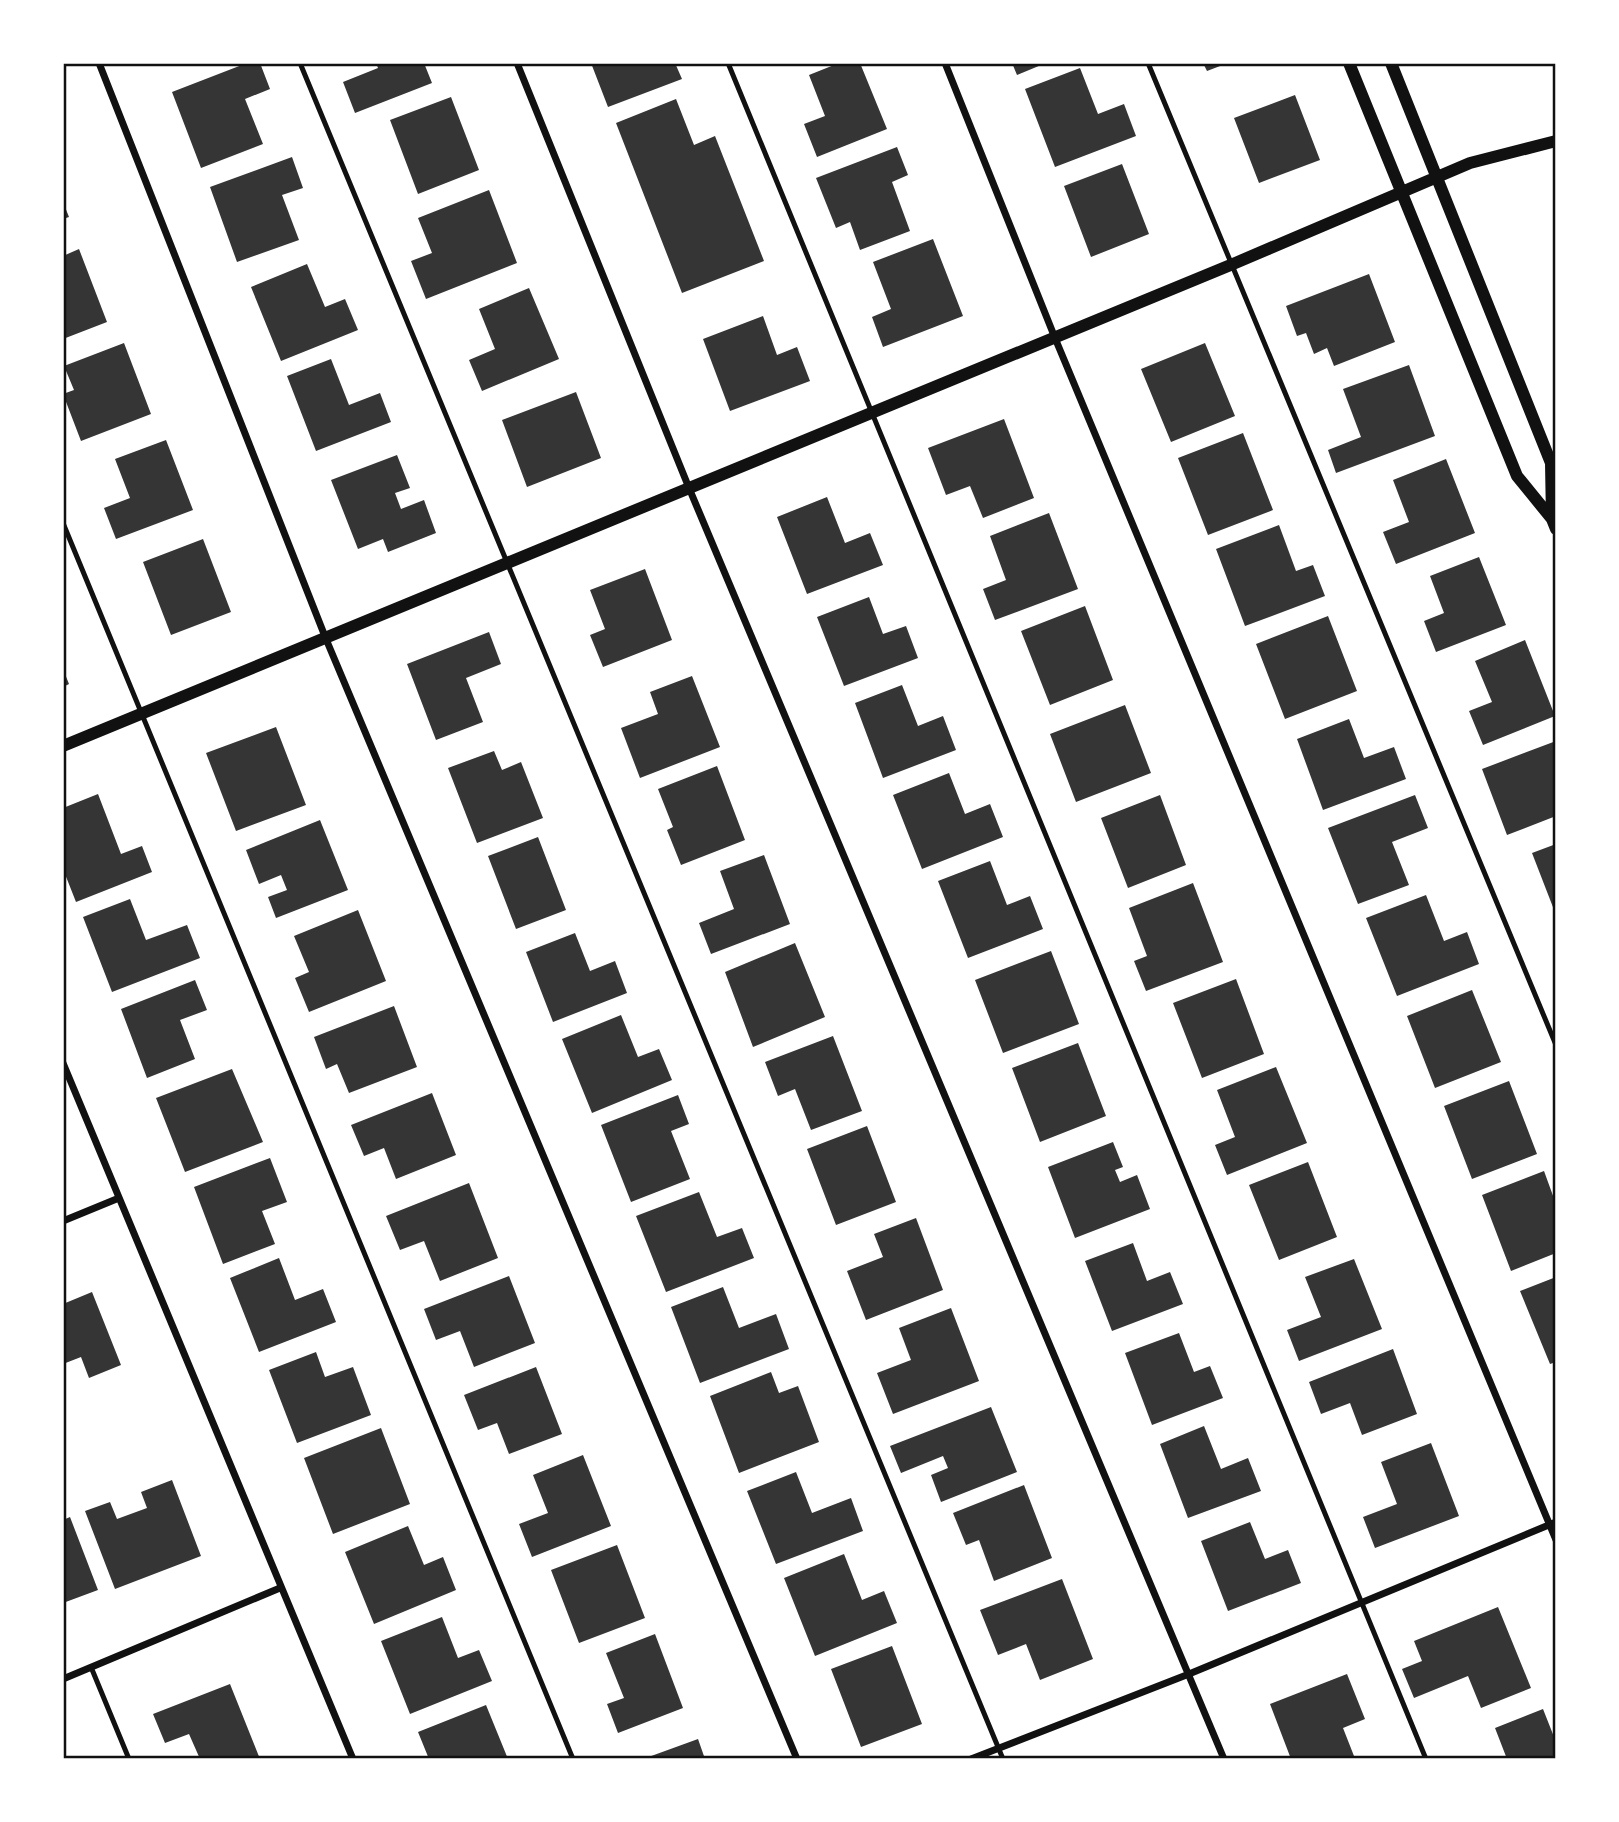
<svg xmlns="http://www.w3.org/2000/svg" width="1619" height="1822" viewBox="0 0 1619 1822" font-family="'Sofia Sans Condensed',sans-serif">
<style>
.building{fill:#353535}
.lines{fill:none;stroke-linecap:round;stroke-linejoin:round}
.service{stroke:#111;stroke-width:5}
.minor{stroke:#111;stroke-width:7}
.tertiary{stroke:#111;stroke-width:12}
.neatline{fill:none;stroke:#111;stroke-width:2.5}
</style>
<rect width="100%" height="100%" fill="#fff"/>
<!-- building -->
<path class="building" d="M 247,63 L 260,63 L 270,89 L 245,99 L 263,144 L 201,168 L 172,92 Z
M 376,63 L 424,63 L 432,83 L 355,113 L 343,82 L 378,68 Z
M 591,63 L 675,63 L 682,79 L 608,107 Z
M 839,63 L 860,63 L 887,129 L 817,157 L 804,124 L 825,116 L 809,75 Z
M 1012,63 L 1046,63 L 1017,75 Z
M 1203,63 L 1228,63 L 1207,71 Z
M 1080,68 L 1098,114 L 1124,104 L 1136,136 L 1055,167 L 1025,89 Z
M 1295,95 L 1320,160 L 1259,183 L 1234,118 Z
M 451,97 L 479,170 L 418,194 L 390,120 Z
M 676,99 L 694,145 L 715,136 L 764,261 L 682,293 L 616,123 Z
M 897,147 L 908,175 L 892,182 L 910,231 L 860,250 L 850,222 L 836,228 L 816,178 Z
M 292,157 L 303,188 L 282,195 L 299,240 L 237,262 L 210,187 Z
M 1122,164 L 1149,234 L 1091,257 L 1064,186 Z
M 489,190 L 517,263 L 426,299 L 411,261 L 432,253 L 418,218 Z
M 63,202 L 69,217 L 63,219 Z
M 933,239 L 963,316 L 883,347 L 872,317 L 891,309 L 873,262 Z
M 79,249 L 107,322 L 63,339 L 63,256 Z
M 307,264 L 325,307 L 345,299 L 358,330 L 281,361 L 251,287 Z
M 1369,274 L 1395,342 L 1334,366 L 1327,348 L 1314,354 L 1306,333 L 1297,336 L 1286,306 Z
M 529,288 L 559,359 L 482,391 L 469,360 L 495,349 L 479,309 Z
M 763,316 L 777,355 L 797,347 L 810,381 L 730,411 L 703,339 Z
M 124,343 L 151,414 L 81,441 L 63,394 L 74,390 L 64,366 Z
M 1205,343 L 1235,416 L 1171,442 L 1141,369 Z
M 331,359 L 349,405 L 380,393 L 391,422 L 316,451 L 287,376 Z
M 1409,365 L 1435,436 L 1336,473 L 1328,450 L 1361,437 L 1343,389 Z
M 576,392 L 601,458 L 527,487 L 502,420 Z
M 1004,419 L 1034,498 L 983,518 L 970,486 L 946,495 L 928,448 Z
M 1243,433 L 1273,510 L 1208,535 L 1178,458 Z
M 166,440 L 193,510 L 116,539 L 104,508 L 130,498 L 115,459 Z
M 397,455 L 410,488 L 395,493 L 401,509 L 424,500 L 436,533 L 388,552 L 383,539 L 358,549 L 331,480 Z
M 1446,459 L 1475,533 L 1396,564 L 1383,532 L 1409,522 L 1393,480 Z
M 827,497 L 845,543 L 870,533 L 883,565 L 807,594 L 777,517 Z
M 1049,513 L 1078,589 L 995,620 L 983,589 L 1006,580 L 990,536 Z
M 1279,525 L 1296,571 L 1313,565 L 1325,596 L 1245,626 L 1216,549 Z
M 203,539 L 231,612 L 171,635 L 143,562 Z
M 1479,557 L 1506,625 L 1436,652 L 1424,621 L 1444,613 L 1430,576 Z
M 645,569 L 672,640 L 603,667 L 590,635 L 605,629 L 590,590 Z
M 869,597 L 883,634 L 906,626 L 918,658 L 844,686 L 817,617 Z
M 1085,606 L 1113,680 L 1050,705 L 1021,631 Z
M 1328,616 L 1357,691 L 1285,719 L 1256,644 Z
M 489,632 L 501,664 L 466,678 L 483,722 L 436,740 L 407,664 Z
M 1525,640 L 1555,716 L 1483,745 L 1469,711 L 1492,702 L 1475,661 Z
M 63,669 L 69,684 L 63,687 Z
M 692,676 L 720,747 L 640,778 L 621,728 L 658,714 L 650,692 Z
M 902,685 L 918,726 L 943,716 L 956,750 L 883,778 L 855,703 Z
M 1125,705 L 1151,773 L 1076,802 L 1050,734 Z
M 1349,719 L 1364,758 L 1394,747 L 1406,779 L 1323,810 L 1297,739 Z
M 276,727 L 306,805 L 236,831 L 206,753 Z
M 1556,741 L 1556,816 L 1507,835 L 1482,769 Z
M 494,751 L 502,770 L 521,762 L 543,818 L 477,843 L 448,768 Z
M 717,766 L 745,840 L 681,865 L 667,830 L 673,827 L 658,789 Z
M 949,773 L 965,814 L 990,804 L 1003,837 L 922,869 L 893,795 Z
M 98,794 L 121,854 L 142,846 L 152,872 L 76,902 L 63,869 L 63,808 Z
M 1160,795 L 1186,865 L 1128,888 L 1101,818 Z
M 1415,795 L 1428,828 L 1392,842 L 1409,885 L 1358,904 L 1328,828 Z
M 320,820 L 348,890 L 276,918 L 268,897 L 287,890 L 281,875 L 259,884 L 246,850 Z
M 538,837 L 566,910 L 516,929 L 488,856 Z
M 1556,844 L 1556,915 L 1532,853 Z
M 764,855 L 790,924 L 711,954 L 699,923 L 734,909 L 720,871 Z
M 990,861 L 1007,905 L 1030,896 L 1043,929 L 968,958 L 938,881 Z
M 1193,883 L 1223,962 L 1146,991 L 1134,961 L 1147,956 L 1129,908 Z
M 1426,895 L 1444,941 L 1467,932 L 1479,964 L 1397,996 L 1366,918 Z
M 130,899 L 146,940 L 187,925 L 200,958 L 112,992 L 83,917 Z
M 358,910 L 386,981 L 309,1012 L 295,978 L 309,972 L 294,936 Z
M 575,933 L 590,971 L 615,961 L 627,993 L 553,1022 L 526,952 Z
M 795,943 L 825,1017 L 753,1047 L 725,972 Z
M 1051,951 L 1079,1024 L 1003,1053 L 975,980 Z
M 1236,979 L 1264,1054 L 1202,1078 L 1173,1003 Z
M 195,980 L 207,1010 L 180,1020 L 195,1059 L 147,1078 L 121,1009 Z
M 1472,990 L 1501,1062 L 1435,1088 L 1407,1016 Z
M 394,1006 L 417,1067 L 349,1093 L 337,1064 L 326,1069 L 314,1037 Z
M 621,1015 L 638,1057 L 659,1049 L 672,1080 L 592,1113 L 562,1039 Z
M 833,1036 L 862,1111 L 811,1130 L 795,1089 L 778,1096 L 765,1062 Z
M 1078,1043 L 1106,1116 L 1040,1142 L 1012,1068 Z
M 1276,1067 L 1307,1143 L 1227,1175 L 1215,1145 L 1235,1137 L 1217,1090 Z
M 232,1069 L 263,1142 L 185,1172 L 156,1098 Z
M 1509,1081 L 1537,1154 L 1472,1179 L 1444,1106 Z
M 432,1093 L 456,1155 L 396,1179 L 384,1148 L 364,1156 L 351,1125 Z
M 678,1095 L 689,1124 L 671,1131 L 690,1179 L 631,1202 L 601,1125 Z
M 867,1126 L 896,1202 L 836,1225 L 807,1149 Z
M 1113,1142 L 1123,1167 L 1115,1170 L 1120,1182 L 1137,1175 L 1150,1209 L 1075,1238 L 1048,1167 Z
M 270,1158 L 287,1202 L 262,1211 L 275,1244 L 223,1264 L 194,1187 Z
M 1308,1162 L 1337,1237 L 1279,1260 L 1249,1185 Z
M 1544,1171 L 1556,1204 L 1556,1253 L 1511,1271 L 1482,1195 Z
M 469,1183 L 498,1258 L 440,1281 L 424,1241 L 400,1250 L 386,1216 Z
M 699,1192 L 717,1237 L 742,1228 L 754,1258 L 666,1292 L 636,1216 Z
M 916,1218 L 943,1290 L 866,1320 L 847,1271 L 883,1257 L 874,1234 Z
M 1133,1243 L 1147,1281 L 1170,1272 L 1183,1304 L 1112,1331 L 1085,1261 Z
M 279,1258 L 295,1300 L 323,1289 L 336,1322 L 259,1352 L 230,1278 Z
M 1354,1259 L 1382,1329 L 1299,1361 L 1287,1330 L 1321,1317 L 1305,1277 Z
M 509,1276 L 535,1343 L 474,1367 L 460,1331 L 436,1340 L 424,1309 Z
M 1556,1277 L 1556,1362 L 1550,1364 L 1520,1291 Z
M 723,1287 L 739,1328 L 776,1314 L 789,1349 L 700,1383 L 671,1307 Z
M 92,1292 L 121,1365 L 89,1378 L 81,1357 L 63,1364 L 63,1304 Z
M 951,1308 L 979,1381 L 893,1414 L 877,1373 L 911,1360 L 899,1328 Z
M 1179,1333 L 1194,1372 L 1210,1366 L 1223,1398 L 1152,1425 L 1125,1353 Z
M 1393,1349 L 1417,1414 L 1362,1435 L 1350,1403 L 1321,1414 L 1309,1382 Z
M 316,1352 L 325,1377 L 353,1367 L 371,1415 L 297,1443 L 269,1370 Z
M 536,1367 L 562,1434 L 509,1454 L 497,1423 L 478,1430 L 464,1395 Z
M 771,1372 L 779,1393 L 798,1386 L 819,1442 L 739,1473 L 710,1396 Z
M 991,1407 L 1017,1472 L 941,1502 L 931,1475 L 948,1468 L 943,1456 L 901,1473 L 890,1446 Z
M 1204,1426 L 1221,1469 L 1248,1458 L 1261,1491 L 1188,1518 L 1160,1444 Z
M 381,1428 L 410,1504 L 333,1534 L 304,1458 Z
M 1431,1443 L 1459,1516 L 1375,1548 L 1363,1517 L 1397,1504 L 1381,1462 Z
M 583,1455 L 611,1526 L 532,1557 L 519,1524 L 548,1513 L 533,1475 Z
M 796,1472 L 812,1513 L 851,1498 L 863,1531 L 776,1564 L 747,1491 Z
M 172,1480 L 201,1556 L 115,1589 L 85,1511 L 110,1502 L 117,1519 L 147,1508 L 141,1492 Z
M 1024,1485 L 1052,1558 L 994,1581 L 979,1540 L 966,1545 L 953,1513 Z
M 70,1517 L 98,1590 L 63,1603 L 63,1520 Z
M 1250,1522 L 1265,1559 L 1288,1550 L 1301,1583 L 1228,1611 L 1201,1541 Z
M 408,1526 L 424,1565 L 443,1557 L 456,1590 L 374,1624 L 345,1552 Z
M 617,1545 L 645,1618 L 579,1643 L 551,1570 Z
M 844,1554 L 862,1600 L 884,1591 L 897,1623 L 815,1656 L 784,1578 Z
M 1062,1579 L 1093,1659 L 1040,1680 L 1026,1644 L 998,1655 L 980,1610 Z
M 1498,1607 L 1531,1688 L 1481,1708 L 1468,1676 L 1414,1698 L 1402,1669 L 1422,1661 L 1414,1641 Z
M 442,1617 L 458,1658 L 479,1650 L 492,1681 L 410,1714 L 381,1641 Z
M 655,1634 L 683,1708 L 618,1733 L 607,1704 L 624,1698 L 606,1653 Z
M 892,1646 L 922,1724 L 861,1747 L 831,1669 Z
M 1347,1674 L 1365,1719 L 1343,1728 L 1354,1756 L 1291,1759 L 1270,1704 Z
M 230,1684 L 260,1759 L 200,1759 L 189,1734 L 165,1743 L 153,1714 Z
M 486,1705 L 508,1759 L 429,1759 L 418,1732 Z
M 1543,1709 L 1556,1742 L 1556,1759 L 1507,1759 L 1495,1728 Z
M 698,1739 L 705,1759 L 643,1759 Z"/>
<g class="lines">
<!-- service -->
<path class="service" d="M 300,63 L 1003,1759
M 728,63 L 1426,1759
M 1148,63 L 1556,1045
M 63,523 L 573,1759
M 91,1667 L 129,1759"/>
<!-- minor -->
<path class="minor" d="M 99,63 L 326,639 L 797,1759
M 517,63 L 689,488 L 1224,1759
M 945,63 L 1055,338 L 1556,1540
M 63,1063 L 353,1759
M 63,1221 L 119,1198
M 63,1679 L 280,1588
M 971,1759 L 1189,1674 L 1556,1522"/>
<!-- tertiary -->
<path class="tertiary" d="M 1349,63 L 1517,476 L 1552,519
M 1391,63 L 1551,463 L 1552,519 L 1556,529
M 63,746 L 1233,264 L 1470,163 L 1556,141"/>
</g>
<!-- border -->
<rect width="1619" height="1822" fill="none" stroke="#ffffff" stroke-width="130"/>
<rect x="65" y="65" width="1489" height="1692" class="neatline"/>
</svg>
